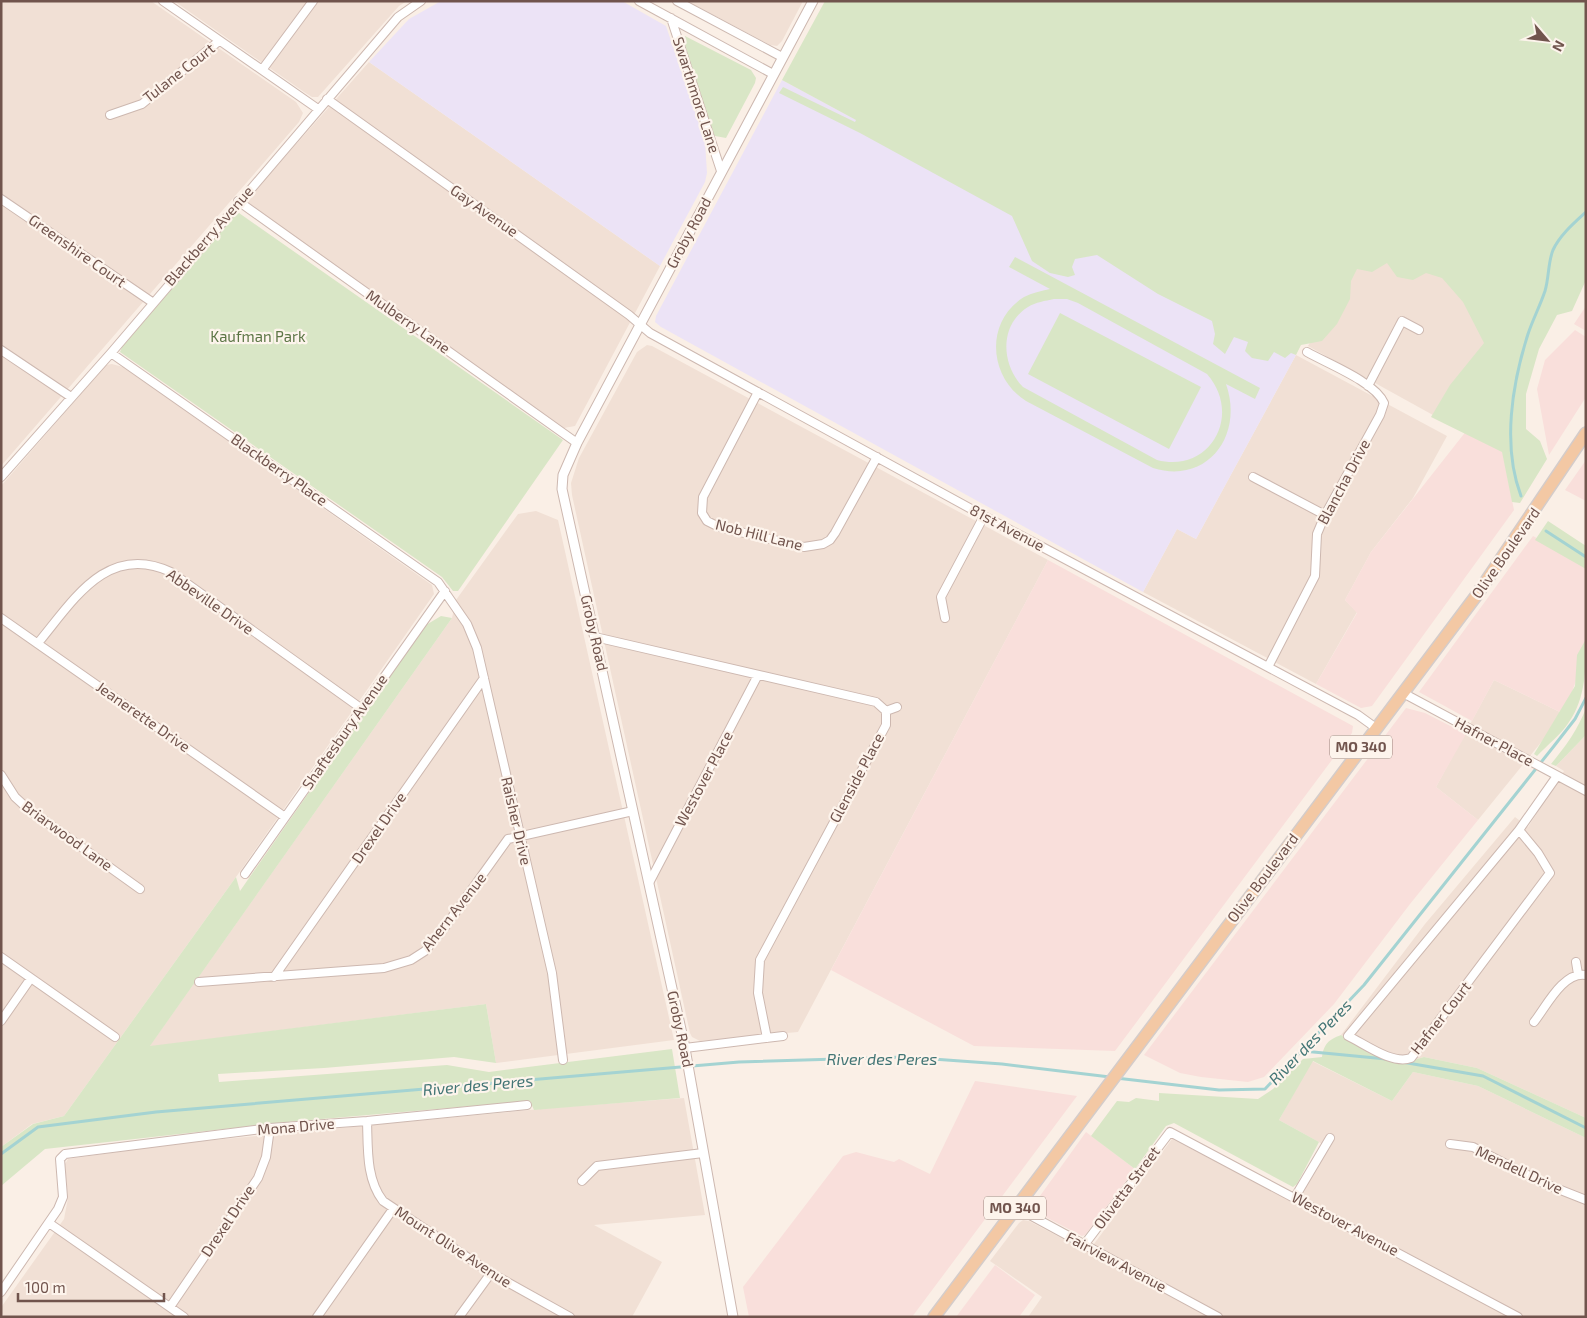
<svg xmlns="http://www.w3.org/2000/svg" width="1587" height="1318" viewBox="0 0 1587 1318" font-family="'Exo 2',sans-serif">
<style>
.residential{fill:#f1e0d5}
.commercial{fill:#f9dfdb}
.education{fill:#ece3f6}
.green{fill:#d9e6c6;fill-rule:evenodd}
.lines{fill:none;stroke-linecap:round;stroke-linejoin:round}
.stream{stroke:#a4d3d2;stroke-width:3}
.minor-casing{stroke:#cdb8b0;stroke-width:10}
.tertiary-casing{stroke:#cdb8b0;stroke-width:11}
.primary-casing{stroke:#d4ccca;stroke-width:14}
.minor{stroke:#fff;stroke-width:8}
.tertiary{stroke:#fff;stroke-width:9}
.primary{stroke:#f3c8a4;stroke-width:11}
.labels{text-anchor:middle;stroke-width:4.5;stroke-linejoin:round;paint-order:stroke}
.shield{fill:#fdf4ec;stroke:#9b847d;stroke-width:1}
.shield-label{font-size:14px;font-weight:bold;fill:#71544d}
.street-label{font-size:15px;fill:#71544d;stroke:#fdf4ec}
.park-label{font-size:15px;fill:#5d7646;stroke:#fdf4ec}
.water-label{font-size:16px;font-style:italic;fill:#427575;stroke:#fdf4ec}
</style>
<rect width="100%" height="100%" fill="#faefe6"/>
<!-- residential -->
<path class="residential" d="M 1,1 L 151,1 L 296,102 L 303,113 L 299,122 L 1,466 Z
M 174,1 L 407,1 L 399,6 L 318,97 L 312,97 L 304,92 Z
M 687,1 L 803,1 L 782,41 L 777,46 L 770,45 Z
M 369,62 L 660,266 L 575,426 L 564,428 L 249,205 L 249,197 Z
M 1369,235 L 1462,285 L 1488,341 L 1442,420 L 1308,346 Z
M 647,345 L 652,346 L 1048,560 L 798,1032 L 700,1041 L 692,1037 L 690,1033 L 572,495 L 571,483 L 579,458 L 637,352 Z
M 1296,355 L 1447,436 L 1413,498 L 1371,552 L 1345,600 L 1357,612 L 1316,684 L 1143,592 L 1177,529 L 1196,539 Z
M 112,364 L 123,367 L 432,585 L 434,594 L 241,870 L 64,1116 L 32,1124 L 1,1147 L 1,486 L 106,365 Z
M 536,511 L 558,520 L 674,1040 L 496,1063 L 486,1004 L 149,1047 L 452,618 L 456,600 L 518,514 Z
M 1494,680 L 1564,714 L 1478,820 L 1436,787 Z
M 1586,735 L 1586,1118 L 1477,1068 L 1424,1057 L 1410,1061 L 1370,1054 L 1341,1035 L 1425,924 L 1515,817 L 1528,827 L 1564,771 L 1556,766 Z
M 1312,1061 L 1392,1101 L 1413,1072 L 1478,1086 L 1586,1138 L 1586,1317 L 1028,1317 L 1042,1297 L 990,1261 L 1019,1223 L 1023,1220 L 1029,1221 L 1088,1252 L 1172,1139 L 1296,1203 L 1326,1146 L 1279,1120 Z
M 684,1098 L 705,1215 L 594,1225 L 662,1262 L 632,1317 L 5,1317 L 1,1313 L 2,1306 L 64,1219 L 68,1198 L 65,1164 L 68,1159 L 173,1144 L 551,1108 Z"/>
<!-- commercial -->
<path class="commercial" d="M 1586,306 L 1586,331 L 1574,324 Z
M 1575,330 L 1586,337 L 1586,397 L 1549,455 L 1537,389 L 1545,360 Z
M 1467,430 L 1502,450 L 1514,510 L 1372,706 L 1361,708 L 1316,684 L 1357,613 L 1345,600 L 1371,552 Z
M 1586,460 L 1586,501 L 1565,490 Z
M 1533,536 L 1586,566 L 1586,653 L 1564,714 L 1494,680 L 1472,721 L 1419,692 Z
M 1048,560 L 1353,726 L 1352,733 L 1115,1051 L 974,1046 L 831,970 Z
M 1406,708 L 1425,713 L 1466,734 L 1436,787 L 1478,820 L 1410,904 L 1334,1004 L 1264,1077 L 1248,1082 L 1201,1077 L 1180,1073 L 1144,1055 Z
M 975,1081 L 1077,1096 L 912,1317 L 749,1317 L 743,1287 L 843,1156 L 856,1152 L 894,1162 L 899,1159 L 930,1174 Z
M 1086,1132 L 1135,1169 L 1085,1235 L 1082,1236 L 1036,1212 L 1032,1207 Z
M 995,1265 L 1035,1295 L 1019,1317 L 956,1317 Z"/>
<!-- education -->
<path class="education" d="M 441,1 L 622,1 L 666,26 L 705,142 L 707,173 L 705,182 L 660,266 L 369,62 L 409,19 Z
M 782,80 L 1296,355 L 1196,539 L 1177,529 L 1143,592 L 661,327 L 655,322 L 656,316 Z"/>
<!-- green -->
<path class="green" d="M 825,1 L 1586,1 L 1586,280 L 1572,311 L 1557,315 L 1539,349 L 1526,394 L 1526,429 L 1540,441 L 1547,459 L 1520,503 L 1512,502 L 1502,452 L 1431,417 L 1450,385 L 1484,343 L 1463,302 L 1442,278 L 1426,273 L 1413,280 L 1397,277 L 1387,263 L 1372,272 L 1357,269 L 1351,281 L 1350,299 L 1337,324 L 1322,341 L 1301,345 L 1296,355 L 1291,353 L 1285,358 L 1274,352 L 1268,361 L 1252,358 L 1245,351 L 1248,342 L 1234,337 L 1225,354 L 1213,344 L 1215,334 L 1212,321 L 1158,294 L 1097,255 L 1075,259 L 1072,267 L 1075,275 L 1068,277 L 1050,273 L 1032,261 L 1012,216 L 860,133 L 779,93 L 783,87 L 855,122 L 856,120 L 782,80 Z
M 685,36 L 751,70 L 756,78 L 755,83 L 726,138 L 715,136 L 712,132 L 683,39 Z
M 239,213 L 563,440 L 458,591 L 453,591 L 442,577 L 120,352 L 122,347 L 234,216 Z
M 1015,257 L 1260,388 L 1255,399 L 1226,384 C 1244,435 1208,485 1153,468 L 1026,401 C 989,378 984,322 1024,297 C 1032,293 1041,291 1050,289 L 1009,267 ZM 1054,299 L 1067,299 L 1078,303 L 1207,374 C 1243,415 1210,474 1157,460 L 1023,387 C 1001,365 999,325 1028,307 C 1036,302 1045,301 1054,299 Z
M 1060,313 L 1201,387 L 1169,449 L 1028,374 Z
M 1548,521 L 1586,546 L 1586,569 L 1535,540 Z
M 441,616 L 452,618 L 150,1046 L 486,1004 L 496,1063 L 454,1057 L 324,1068 L 218,1074 L 219,1082 L 447,1065 L 489,1072 L 672,1049 L 680,1098 L 534,1110 L 530,1101 L 287,1122 L 45,1149 L 1,1186 L 1,1147 L 33,1124 L 64,1116 L 236,877 L 240,891 L 426,625 Z
M 1586,639 C 1586,667 1586,698 1569,722 C 1561,735 1547,745 1537,756 L 1534,754 L 1575,686 L 1577,655 Z
M 1586,708 L 1586,735 L 1556,766 L 1551,764 C 1566,746 1578,729 1586,708 Z
M 1341,1035 L 1370,1054 L 1410,1061 L 1424,1057 L 1477,1068 L 1586,1118 L 1586,1138 L 1478,1086 L 1413,1072 L 1392,1101 L 1313,1061 L 1279,1120 L 1319,1142 L 1297,1184 L 1293,1187 L 1174,1123 L 1166,1126 L 1135,1169 L 1091,1136 L 1117,1101 L 1129,1102 L 1136,1098 L 1159,1101 L 1159,1093 L 1258,1099 L 1273,1089 L 1303,1059 L 1322,1057 C 1324,1044 1328,1040 1341,1035 Z"/>
<g class="lines">
<!-- stream -->
<path class="stream" d="M 1521,496 C 1502,446 1512,384 1528,334 C 1533,319 1540,306 1545,291 C 1549,278 1548,262 1553,250 C 1560,235 1574,223 1586,212
M 1546,531 L 1586,557
M 1303,1051 L 1386,1059
M 1402,1062 L 1483,1076 L 1586,1128
M 1116,1078 L 1219,1090 L 1265,1089 L 1364,985 L 1554,746 L 1575,719 L 1586,698
M 1,1154 L 38,1127 L 156,1112 L 739,1062 L 905,1057 L 1002,1064 L 1110,1077"/>
<defs>
<path id="minor" d="M 163,1 L 318,109
M 639,1 L 773,74
M 677,1 L 782,57
M 671,18 L 721,171
M 262,70 L 313,1
M 327,99 L 629,315 L 650,333 L 984,516 L 1358,715 L 1376,728
M 110,115 L 142,104 L 219,41
M 1,199 L 152,302
M 238,201 L 577,443
M 1,350 L 71,397
M 111,353 L 438,582 L 467,624 L 477,648 L 552,973 L 563,1060
M 1368,386 L 1402,321 L 1419,330
M 758,392 L 703,497 L 702,513 L 707,521 L 719,527 L 804,547 L 823,544 L 830,540 L 835,533 L 877,457
M 1,477 L 111,353 L 398,17 L 421,1
M 1253,477 L 1325,515
M 1,618 L 285,817
M 945,618 L 941,597 L 984,516
M 595,637 L 876,702 L 886,711 L 886,725 L 760,960 L 758,993 L 767,1038
M 38,643 C 73,601 107,542 171,572 L 362,709
M 1268,667 L 1315,576 L 1317,534 L 1325,515 L 1380,415 L 1384,403 C 1375,382 1328,364 1307,352
M 1403,693 L 1586,791
M 886,711 L 897,707
M 1,775 L 15,797 L 27,808 L 140,889
M 1519,830 L 1538,853 L 1550,873 L 1411,1058 C 1392,1065 1365,1044 1348,1036 L 1519,830 L 1557,776
M 245,874 L 445,591
M 649,883 L 758,675
M 1,957 L 115,1037
M 1576,962 L 1578,974
M 274,977 L 484,678
M 199,982 L 384,968 L 411,960 L 425,951 L 445,927 L 508,839 L 633,811
M 1,1021 L 31,978
M 1534,1022 C 1546,1007 1563,971 1586,975
M 685,1048 L 783,1036
M 367,1121 C 368,1149 366,1179 383,1201 L 491,1273 L 570,1317
M 1450,1144 L 1473,1147 L 1543,1183 L 1586,1200
M 582,1181 L 597,1166 L 703,1153
M 1295,1197 L 1330,1138
M 1015,1207 L 1218,1317
M 49,1223 L 184,1317
M 1084,1245 L 1170,1132 L 1518,1317
M 1,1292 L 58,1209 L 63,1197 L 60,1159 L 65,1154 L 270,1128 L 367,1121 L 527,1105
M 170,1307 L 258,1178 L 266,1157 L 270,1128
M 317,1317 L 393,1209
M 459,1317 L 491,1273"/>
<path id="tertiary" d="M 733,1317 L 684,1043 L 562,489 L 563,475 L 577,443 L 813,1"/>
<path id="primary" d="M 934,1317 L 1476,596 L 1586,433"/>
</defs>
<!-- minor casing -->
<use href="#minor" class="minor-casing"/>
<!-- tertiary casing -->
<use href="#tertiary" class="tertiary-casing"/>
<!-- primary casing -->
<use href="#primary" class="primary-casing"/>
<!-- minor -->
<use href="#minor" class="minor"/>
<!-- tertiary -->
<use href="#tertiary" class="tertiary"/>
<!-- primary -->
<use href="#primary" class="primary"/>
</g>
<g class="labels">
<!-- shield labels -->
<g class="shield">
<rect x="1330" y="735.5" width="62" height="23" rx="4"/>
<rect x="984" y="1196.5" width="62" height="23" rx="4"/>
</g>
<g class="shield-label">
<text x="1361" y="752">MO 340</text>
<text x="1015" y="1213">MO 340</text>
</g>
<!-- street labels -->
<g class="street-label">
<text transform="translate(179 73) rotate(-38)" y="5">Tulane Court</text>
<text transform="translate(696 95) rotate(72)" y="5">Swarthmore Lane</text>
<text transform="translate(484 211) rotate(35)" y="5">Gay Avenue</text>
<text transform="translate(689 233) rotate(-62)" y="5">Groby Road</text>
<text transform="translate(209 236) rotate(-49)" y="5">Blackberry Avenue</text>
<text transform="translate(77 251) rotate(35)" y="5">Greenshire Court</text>
<text transform="translate(408 322) rotate(35)" y="5">Mulberry Lane</text>
<text transform="translate(279 470) rotate(35)" y="5">Blackberry Place</text>
<text transform="translate(1344 482) rotate(-62)" y="5">Blancha Drive</text>
<text transform="translate(1007 528) rotate(28)" y="5">81st Avenue</text>
<text transform="translate(759 535) rotate(14)" y="5">Nob Hill Lane</text>
<text transform="translate(1506 553) rotate(-55)" y="5">Olive Boulevard</text>
<text transform="translate(210 602) rotate(35)" y="5">Abbeville Drive</text>
<text transform="translate(594 633) rotate(77)" y="5">Groby Road</text>
<text transform="translate(143 717) rotate(35)" y="5">Jeanerette Drive</text>
<text transform="translate(345 732) rotate(-55)" y="5">Shaftesbury Avenue</text>
<text transform="translate(1494 742) rotate(28)" y="5">Hafner Place</text>
<text transform="translate(857 778) rotate(-62)" y="5">Glenside Place</text>
<text transform="translate(704 779) rotate(-62)" y="5">Westover Place</text>
<text transform="translate(516 821) rotate(77)" y="5">Raisher Drive</text>
<text transform="translate(379 828) rotate(-55)" y="5">Drexel Drive</text>
<text transform="translate(67 836) rotate(36)" y="5">Briarwood Lane</text>
<text transform="translate(1263 878) rotate(-53)" y="5">Olive Boulevard</text>
<text transform="translate(454 912) rotate(-52)" y="5">Ahern Avenue</text>
<text transform="translate(1441 1018) rotate(-52)" y="5">Hafner Court</text>
<text transform="translate(680 1029) rotate(78)" y="5">Groby Road</text>
<text transform="translate(296 1127) rotate(-5)" y="5">Mona Drive</text>
<text transform="translate(1519 1170) rotate(25)" y="5">Mendell Drive</text>
<text transform="translate(1127 1188) rotate(-53)" y="5">Olivetta Street</text>
<text transform="translate(228 1221) rotate(-56)" y="5">Drexel Drive</text>
<text transform="translate(1345 1224) rotate(28)" y="5">Westover Avenue</text>
<text transform="translate(453 1247) rotate(33)" y="5">Mount Olive Avenue</text>
<text transform="translate(1116 1262) rotate(28)" y="5">Fairview Avenue</text>
</g>
<!-- park labels -->
<g class="park-label">
<text x="258" y="342">Kaufman Park</text>
</g>
<!-- water labels -->
<g class="water-label">
<text transform="translate(1310 1042) rotate(-46)" y="6">River des Peres</text>
<text x="882" y="1065">River des Peres</text>
<text transform="translate(478 1085) rotate(-5)" y="6">River des Peres</text>
</g>
</g>
<!-- border -->
<rect width="1587" height="1318" fill="none" stroke="#71544d" stroke-width="5"/>
<!-- north arrow -->
<g transform="translate(1547 40) rotate(118)" stroke="#fdf4ec" stroke-width="4" paint-order="stroke">
<path d="M0-4L9 19L0 12L-9 19Z" fill="#71544d"/>
<text y="-8" font-size="14" font-weight="bold" text-anchor="middle" fill="#71544d">N</text>
</g>
<!-- scale -->
<path d="M18 1293v8h146v-8" fill="none" stroke="#71544d" stroke-width="2.5"/>
<text x="25" y="1293" font-size="15" fill="#71544d" stroke="#fdf4ec" stroke-width="4" paint-order="stroke">100 m</text>
</svg>
